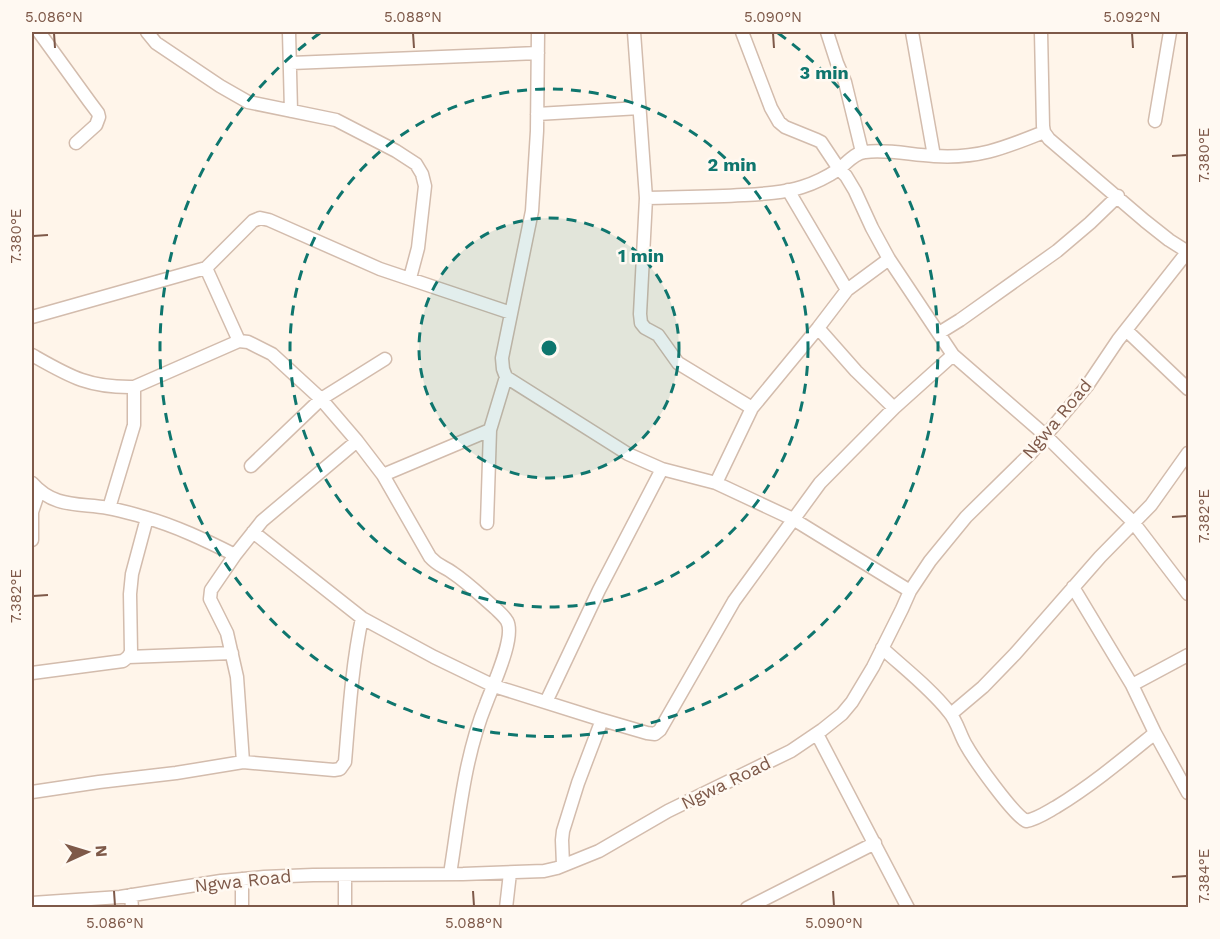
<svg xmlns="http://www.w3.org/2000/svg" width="1220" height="939" viewBox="0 0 1220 939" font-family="'Work Sans',sans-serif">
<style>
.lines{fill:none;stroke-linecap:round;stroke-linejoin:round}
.street-casing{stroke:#d3bcad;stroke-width:15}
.street{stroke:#fff;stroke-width:12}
.ticks{fill:none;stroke:#7e5949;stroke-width:2}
.ring{fill:none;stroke:#0f766e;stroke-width:3;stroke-dasharray:10 8}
.labels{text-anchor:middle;stroke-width:5;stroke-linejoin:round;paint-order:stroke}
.street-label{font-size:18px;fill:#7e5949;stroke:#fff9f2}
.centre{fill:#0f766e;stroke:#fff9f2;stroke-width:3}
.ring-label{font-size:18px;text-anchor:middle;font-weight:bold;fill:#0f766e;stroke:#fff9f2;stroke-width:5;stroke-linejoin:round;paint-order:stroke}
.neatline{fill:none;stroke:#7e5949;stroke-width:2}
.ticks-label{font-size:15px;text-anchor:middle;fill:#7e5949}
</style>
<rect width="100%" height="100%" fill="#fff5ea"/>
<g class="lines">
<defs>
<path id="street" d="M 39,32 L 89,101 L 98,113 L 99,117 L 96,125 L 76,143
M 147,32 L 156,43 L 220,86 L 248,102 L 336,120 L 396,151 L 416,164 L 422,174 L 425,186 L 418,248 L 410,278
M 289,32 L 291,111
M 538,32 L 537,131 L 532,211 L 502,358 L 503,369 L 506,377 L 628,454 L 662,469 L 716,483 L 793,519 L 910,591
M 634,32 L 646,198 L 640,314 L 641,323 L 645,328 L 658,335 L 678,363 L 752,408
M 742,32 L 771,108 L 779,122 L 785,127 L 817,140 L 821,142 L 839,169 L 846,176 L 855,191 L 872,228 L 889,259 L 953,355 L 1045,435 L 1133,522 L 1188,594
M 827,32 L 837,63 L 845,82 L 862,152
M 912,32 L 934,156
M 1041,32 L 1043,126 L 1044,132 L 1049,139 L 1145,221 L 1169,240 L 1188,252
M 291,63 L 538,53
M 537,114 L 640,108
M 1155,121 L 1170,32
M 788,190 L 847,290
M 646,198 C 679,197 711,197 743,195 C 762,194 783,193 802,187 C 815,183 827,177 839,169 C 847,163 854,153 865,152 C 888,149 911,155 934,156 C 978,159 1004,148 1044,132
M 206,268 L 239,341
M 32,317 L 206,268 L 253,221 L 260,218 L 269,220 L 380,269 L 511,313
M 818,328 L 856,371 L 894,408
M 1126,330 L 1188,389
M 939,333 L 960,320 L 1057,251 L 1090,223 L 1118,196
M 32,355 C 69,376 88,388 134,387 L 239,341 L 248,342 L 272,354 L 321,399 L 357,441 L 383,475 L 430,557 C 439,567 444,566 453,573 C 468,583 481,596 495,608 C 499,612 504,616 507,621 C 516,637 492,687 486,704 C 464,758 459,818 450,874
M 251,466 L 321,399 L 385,359
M 383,475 L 490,430
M 32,483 C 54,508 78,503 108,508 C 120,510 133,514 144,517 C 176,526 205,540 235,555
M 716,483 L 752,408 L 818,328 L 847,290 L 889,259
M 109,508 L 134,425 L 134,387
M 487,523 L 490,430 L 506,377
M 253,532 L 362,618 L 434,657 L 494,686 L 599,719 L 647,733 L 655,734 L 660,730 L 734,601 L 820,483 L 894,408 L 953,355
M 32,540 L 32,512 L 39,491
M 1073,587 L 1132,685 L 1155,733 L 1188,793
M 882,648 C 905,669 930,688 949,712 C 957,721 960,735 966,745 C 975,761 1013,814 1026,821 C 1037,819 1047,812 1056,807 C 1092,785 1123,759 1155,733
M 128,657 L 232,653
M 32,673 L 123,661 L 128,657 L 131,652 L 130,594 L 132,574 L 147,518
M 1132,685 L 1188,655
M 546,702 L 599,590 L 662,469
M 951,714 L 983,687 L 1015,654 L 1100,557 L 1151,505 L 1188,453
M 817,734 L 908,908
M 243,762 L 237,677 L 227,633 L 210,599 L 211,590 L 235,555 L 262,521 L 357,441
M 32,792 L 99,782 L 176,773 L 243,762 L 334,770 L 340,769 L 345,762 C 349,714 352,665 362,618
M 563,865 L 562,840 L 563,831 L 578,783 L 600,725 L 599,719
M 242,879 L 242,908
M 131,895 L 132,908
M 32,903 L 120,897 L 221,881 L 264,877 L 313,875 L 463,874 L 544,871 L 557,868 L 599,851 L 668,811 L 791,751 L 822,730 L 842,714 L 852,702 L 873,667 L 902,609 L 910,591 L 930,561 L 966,517 L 1031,453 L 1087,386 L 1118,340 L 1188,251
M 345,908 L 345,875
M 506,908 L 510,873
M 747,908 L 875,843"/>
</defs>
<!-- street casing -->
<use href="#street" class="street-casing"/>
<!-- street -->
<use href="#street" class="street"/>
</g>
<!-- ticks -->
<path class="ticks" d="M 54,33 L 55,48M 413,33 L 414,48M 773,33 L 774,48M 1132,33 L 1133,48M 1172,156 L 1187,155M 33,236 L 48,235M 1172,517 L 1187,516M 33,596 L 48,595M 1172,877 L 1187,876M 114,891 L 115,906M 473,891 L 474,906M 833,891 L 834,906"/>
<!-- distance rings -->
<circle cx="549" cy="348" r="130" fill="#0f766e" fill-opacity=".12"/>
<g class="ring">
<circle cx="549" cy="348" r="130"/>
<circle cx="549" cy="348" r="259"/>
<path d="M778 33A389 389 0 1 1 320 33"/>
</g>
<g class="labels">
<!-- street labels -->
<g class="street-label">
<text transform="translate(1057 419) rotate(-50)" y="6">Ngwa Road</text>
<text transform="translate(726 783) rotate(-26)" y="6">Ngwa Road</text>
<text transform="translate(243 881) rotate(-6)" y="6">Ngwa Road</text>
</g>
</g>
<circle cx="549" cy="348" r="9" class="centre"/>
<g class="ring-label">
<text x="824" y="79">3 min</text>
<text x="732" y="171">2 min</text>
<text x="641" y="262">1 min</text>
</g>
<!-- border -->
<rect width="1220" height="939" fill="none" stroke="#fff9f2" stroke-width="66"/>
<!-- north arrow -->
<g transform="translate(87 852) rotate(86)" stroke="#fff9f2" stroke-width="4.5" paint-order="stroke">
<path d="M0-4.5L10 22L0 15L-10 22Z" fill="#7e5949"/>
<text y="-9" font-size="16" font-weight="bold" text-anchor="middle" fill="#7e5949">N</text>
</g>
<rect x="33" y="33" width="1154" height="873" class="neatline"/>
<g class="ticks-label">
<text x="54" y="22">5.086°N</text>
<text x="413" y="22">5.088°N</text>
<text x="773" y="22">5.090°N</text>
<text x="1132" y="22">5.092°N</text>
<text transform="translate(1204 155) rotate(-90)" y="5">7.380°E</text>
<text transform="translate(16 236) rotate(-90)" y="5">7.380°E</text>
<text transform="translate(1204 516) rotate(-90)" y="5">7.382°E</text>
<text transform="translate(16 596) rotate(-90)" y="5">7.382°E</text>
<text transform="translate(1204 876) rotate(-90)" y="5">7.384°E</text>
<text x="115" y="928">5.086°N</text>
<text x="474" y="928">5.088°N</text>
<text x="834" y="928">5.090°N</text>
</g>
</svg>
